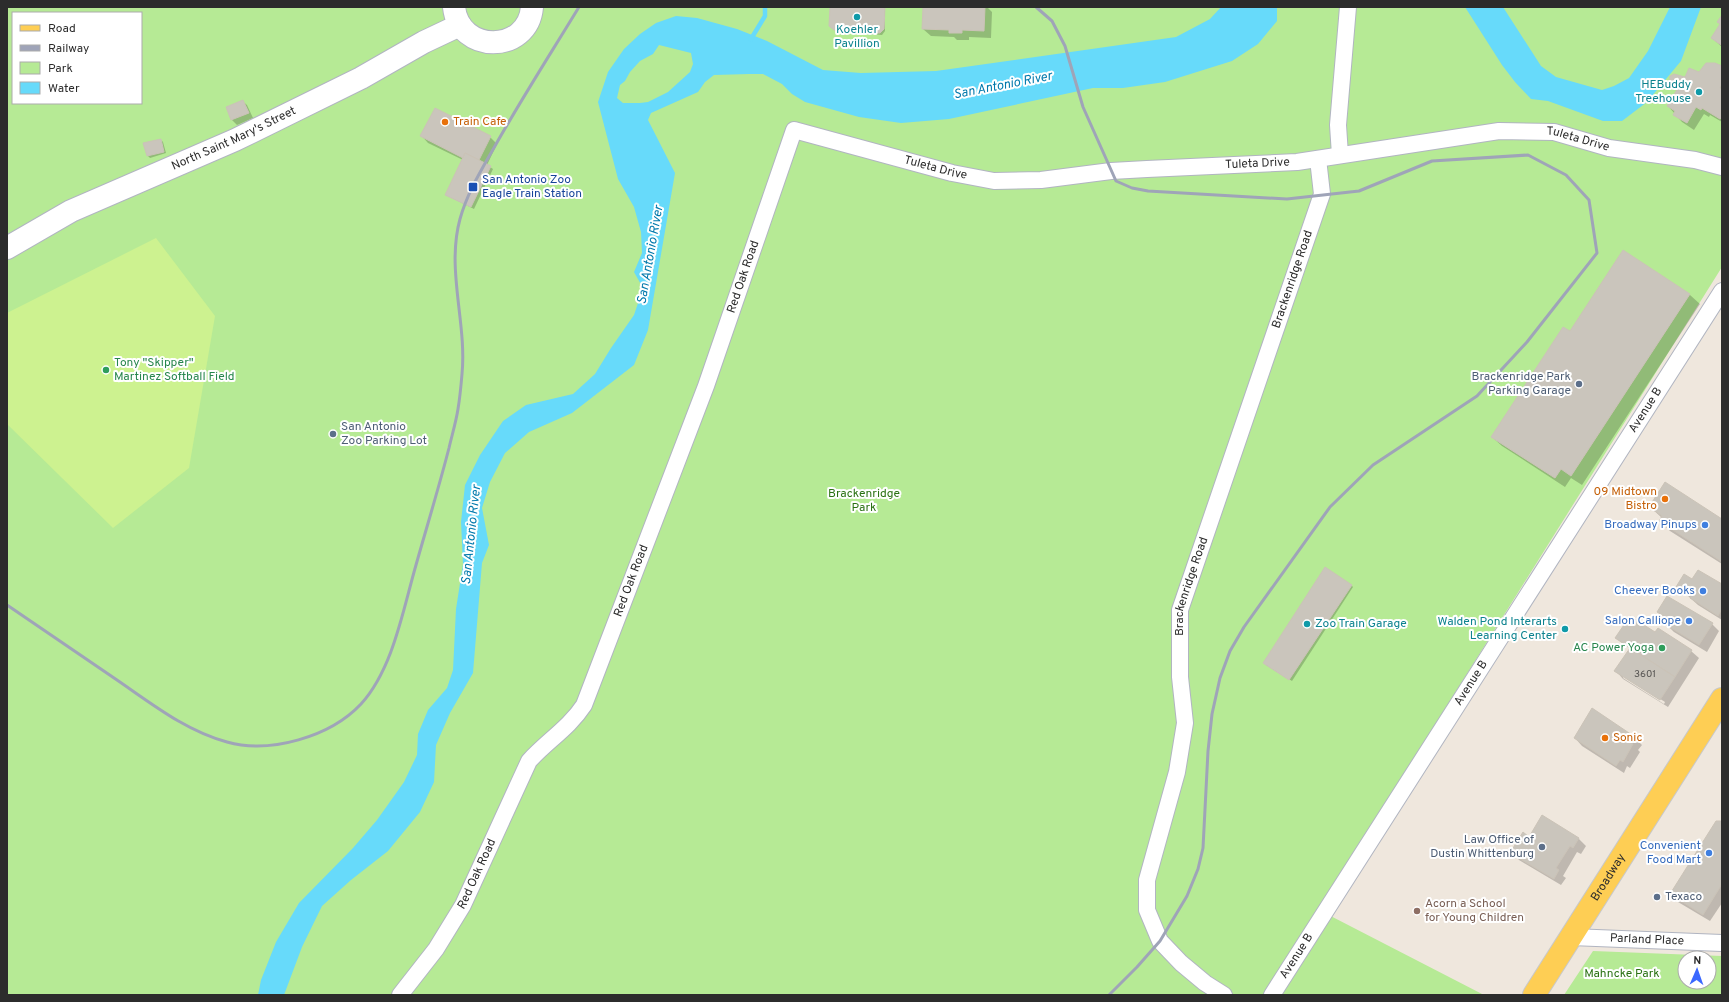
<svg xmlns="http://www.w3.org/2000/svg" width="1729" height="1002" viewBox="0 0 1729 1002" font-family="Overpass,sans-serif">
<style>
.green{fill:#b6ea95;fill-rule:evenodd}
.pitch{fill:#cdf290}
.water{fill:#67dafa;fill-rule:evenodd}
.shadow{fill:#0003;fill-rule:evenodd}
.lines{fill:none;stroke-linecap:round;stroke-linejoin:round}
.stream{stroke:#67dafa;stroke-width:4.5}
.building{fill:#cac5bc;stroke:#cbc3b7}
.street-casing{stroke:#b1b5c1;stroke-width:18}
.secondary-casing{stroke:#b1b5c1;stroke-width:24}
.primary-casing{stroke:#c8c8c8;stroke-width:24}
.street{stroke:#fff;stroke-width:16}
.secondary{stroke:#fff;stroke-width:22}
.primary{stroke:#fece54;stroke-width:22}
.rail{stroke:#9fa4b8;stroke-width:3}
.culture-dot{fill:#0f9aa8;stroke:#fff;stroke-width:1.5}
.food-dot{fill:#e8710a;stroke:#fff;stroke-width:1.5}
.transit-dot{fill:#1a4fb4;stroke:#fff;stroke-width:1.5}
.leisure-dot{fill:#2e9e5b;stroke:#fff;stroke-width:1.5}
.service-dot{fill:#5c6f8a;stroke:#fff;stroke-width:1.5}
.shop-dot{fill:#3f7fe0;stroke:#fff;stroke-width:1.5}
.education-dot{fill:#8d6e63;stroke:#fff;stroke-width:1.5}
.labels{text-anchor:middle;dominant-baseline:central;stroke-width:4;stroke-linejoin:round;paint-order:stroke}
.number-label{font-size:10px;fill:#545250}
.culture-label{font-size:12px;fill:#0d838f;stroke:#fff;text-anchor:end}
.food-label{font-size:12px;fill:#c56008;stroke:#fff;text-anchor:start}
.street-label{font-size:12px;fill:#2c2c2c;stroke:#fff}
.transit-label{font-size:12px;fill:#164399;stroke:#fff;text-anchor:start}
.leisure-label{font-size:12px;fill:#27864d;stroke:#fff;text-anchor:start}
.service-label{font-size:12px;fill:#4e5e75;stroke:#fff;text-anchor:end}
.park-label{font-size:12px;fill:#2b7214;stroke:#fff}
.shop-label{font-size:12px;fill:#366cbe;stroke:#fff;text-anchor:end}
.education-label{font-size:12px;fill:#785e54;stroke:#fff;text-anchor:start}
.water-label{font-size:13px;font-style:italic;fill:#0179ac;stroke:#fff}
</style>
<rect width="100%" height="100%" fill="#efe7dd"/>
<g class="green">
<path d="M7 7H1722V267L1319 910 1484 995H7ZM13 13H141V103H13Z"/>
<path d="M1593 951 1722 956V995H1564ZM1685 958H1709V982H1685Z"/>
</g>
<polygon class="pitch" points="156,238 215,316 189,468 113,528 7,424 7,313"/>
<g class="water">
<path d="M1221 7H1277V21L1258 44 1232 61 1165 82 1123 88H1093L949 119 901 123 859 117 805 102 792 94 782 84 763 74H749L714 75 705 82 698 92 651 113 648 120 675 173 648 330 634 365 572 413 529 432 505 453 490 482 482 508 489 545 482 563 473 673 450 713 436 745 434 782 420 812 388 851 351 880 322 906 302 947 284 995H258L261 980 276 942 299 903 353 848 377 820 404 782 417 755 418 734 428 710 447 688 453 670 456 609 463 564 461 522 465 485 480 455 503 421 526 405 573 394 595 374 611 348 634 315 643 288 634 272 642 253 641 232 634 207 618 179 598 102 608 72 624 49 640 34 656 23 676 16 697 18 737 29 767 41 823 70 861 73 936 71 1176 37 1210 19ZM659 45 691 53 693 64 690 72 668 92 648 102 640 103H623L617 98 620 85 625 81 630 72 640 61 653 54Z"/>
<polygon points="1465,7 1503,7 1541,66 1556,77 1602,90 1614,86 1629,78 1648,51 1670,7 1701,7 1681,61 1647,102 1622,121 1603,121 1548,101 1531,99 1515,82 1502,65"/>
</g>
<g class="shadow">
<polygon points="831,7 885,7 885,31 882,35 837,32 830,26"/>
<polygon points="924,7 987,7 992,12 991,38 969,37 969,40 957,40 954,37 931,36 923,29"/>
<polygon points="1722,16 1722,47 1712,38 1721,24"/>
<polygon points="1722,67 1722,122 1710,115 1709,117 1704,114 1694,130 1682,122 1668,106 1686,79"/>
<polygon points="242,101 247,105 253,118 237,125 232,120 227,108"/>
<polygon points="421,135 490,137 497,144 487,165 493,169 474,209 446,195 463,160 428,143"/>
<polygon points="161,140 163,142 166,153 150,158 147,155"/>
<polygon points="1623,251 1690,295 1700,304 1582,485 1571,478 1565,487 1502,446 1492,437 1570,332"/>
<polygon points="1650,507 1722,520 1722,564 1670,531 1660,521 1662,518"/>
<polygon points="1692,580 1722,586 1722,620 1698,605 1677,586"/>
<polygon points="1351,585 1353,587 1292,681 1266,665"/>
<polygon points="1659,612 1712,624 1719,631 1707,652 1674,632 1667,625 1669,621"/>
<path d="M1656 634 1691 651 1699 658 1668 707 1623 679 1616 671 1630 649 1616 638ZM1623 675 1665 702 1664 704 1623 678Z"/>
<polygon points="1593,710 1635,738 1642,745 1638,750 1640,752 1630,768 1627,766 1624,773 1582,746 1575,738"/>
<polygon points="1543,817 1579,839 1586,846 1581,854 1577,852 1563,876 1566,878 1561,885 1519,860 1512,852 1530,838"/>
<polygon points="1722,822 1722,903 1710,921 1678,902 1671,894"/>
</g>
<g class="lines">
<polyline class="stream" points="751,39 765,16 765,7"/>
</g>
<g class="building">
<polygon points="830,7 885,7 884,29 880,33 834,30 829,26"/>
<polygon points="923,7 985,7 984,31 962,30 962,33 949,33 949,30 922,29"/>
<polygon points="1722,15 1722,44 1721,45 1711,38 1720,24 1717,22"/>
<polygon points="1706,63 1715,63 1722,66 1722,84 1720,88 1722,89 1722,117 1720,119 1702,108 1701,110 1696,107 1687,123 1673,115 1675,111 1667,106 1678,88 1670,80 1670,76 1674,74 1685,77 1689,68 1699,72"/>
<polygon points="243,100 249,113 231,120 226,107"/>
<polygon points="435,108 491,136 479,160 465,153 463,158 420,136"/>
<polygon points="161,139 164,152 147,156 143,143"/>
<polygon points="465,153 491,166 471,207 445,195"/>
<polygon points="1623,250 1690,294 1571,476 1561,469 1555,478 1491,437 1563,327 1570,331"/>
<polygon points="1665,482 1722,519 1722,562 1659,521 1662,516 1649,507"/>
<polygon points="1325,567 1352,585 1289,680 1263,663"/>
<polygon points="1698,570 1722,584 1722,609 1718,616 1690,598 1691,596 1676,587 1684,574 1692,579"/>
<polygon points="1667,596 1713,623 1699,645 1666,625 1669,619 1657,612"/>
<polygon points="1630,616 1655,632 1658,628 1692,650 1675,677 1615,638"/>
<polygon points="1630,648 1675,677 1660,700 1614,671"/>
<polygon points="1592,708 1635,737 1631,743 1633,744 1623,762 1620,760 1616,766 1574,738"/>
<polygon points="1542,815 1579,838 1573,848 1570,846 1556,868 1559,870 1554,879 1510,853 1523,832 1529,837"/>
<polygon points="1716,821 1722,821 1722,884 1703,915 1670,894"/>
</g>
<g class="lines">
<g class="street-casing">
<g id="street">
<polyline points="1340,155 1338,125 1348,7"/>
<path id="s1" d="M1571 937 1722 943"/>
<path id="s2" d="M400 995 436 949 463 905 529 761C547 741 569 728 584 705L706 386 794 130 952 173 994 181 1041 180 1111 171 1147 169 1297 162 1499 131 1554 132 1609 148 1695 160 1722 167"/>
<path id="s3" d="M1224 995 1205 983 1181 963 1160 941 1147 910V880L1177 772 1185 723 1180 677V610L1322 194 1318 159"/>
<path id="s4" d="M1272 995 1722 291"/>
</g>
</g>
<g class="secondary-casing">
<g id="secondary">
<path d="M454 7C459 54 528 54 532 7"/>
<path id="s5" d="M7 248 71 211 235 140 361 78 424 42 460 25"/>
</g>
</g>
<g class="primary-casing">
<g id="primary">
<path id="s6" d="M1534 995 1722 699"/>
</g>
</g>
<use href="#street" class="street"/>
<use href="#secondary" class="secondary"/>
<use href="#primary" class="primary"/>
<g class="rail">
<polyline points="1036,7 1052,21 1065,46 1083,107 1116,181 1132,188 1148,191 1287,199 1359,191 1432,161 1528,155 1566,175 1589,200 1597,253 1527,342 1477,396 1373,465 1330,507 1244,627 1230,651 1220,678 1212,714 1208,751 1203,848 1198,869 1187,896 1160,941 1137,967 1109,995"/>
<path d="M7 605C44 630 80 655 117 680 152 704 186 731 227 742 270 754 330 737 361 704 393 669 403 610 416 565 427 526 439 487 449 448 452 435 456 422 458 409 460 397 461 386 462 374 467 323 446 270 460 219 467 193 482 169 495 146 522 98 551 53 579 7"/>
</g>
</g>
<g class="culture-dot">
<circle cx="857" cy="17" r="4"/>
<circle cx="1699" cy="92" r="4"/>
<circle cx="1307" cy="624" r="4"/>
<circle cx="1565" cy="629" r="4"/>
</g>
<g class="food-dot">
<circle cx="445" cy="122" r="4"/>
<circle cx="1665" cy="499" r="4"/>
<circle cx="1605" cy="738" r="4"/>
</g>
<rect class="transit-dot" x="468" y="182" width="10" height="10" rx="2"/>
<g class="leisure-dot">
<circle cx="106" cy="370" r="4"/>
<circle cx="1662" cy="648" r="4"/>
</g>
<g class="service-dot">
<circle cx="1579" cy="384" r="4"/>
<circle cx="333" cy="434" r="4"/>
<circle cx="1542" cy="847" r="4"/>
<circle cx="1657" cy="897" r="4"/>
</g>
<g class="shop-dot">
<circle cx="1705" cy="525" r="4"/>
<circle cx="1703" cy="591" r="4"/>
<circle cx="1689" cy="621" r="4"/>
<circle cx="1709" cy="853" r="4"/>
</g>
<circle class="education-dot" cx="1417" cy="911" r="4"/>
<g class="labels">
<g class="number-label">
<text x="1645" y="674">3601</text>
</g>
<g class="culture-label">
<text x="857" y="30" text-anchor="middle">Koehler<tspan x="857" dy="14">Pavillion</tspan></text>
<text x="1691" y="85">HEBuddy<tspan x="1691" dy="14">Treehouse</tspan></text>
<text x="1557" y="622">Walden Pond Interarts<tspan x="1557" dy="14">Learning Center</tspan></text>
<text x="1315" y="624" text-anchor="start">Zoo Train Garage</text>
</g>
<g class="food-label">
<text x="453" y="122">Train Cafe</text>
<text x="1657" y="492" text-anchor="end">09 Midtown<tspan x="1657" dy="14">Bistro</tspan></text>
<text x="1613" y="738">Sonic</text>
</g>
<g class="street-label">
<text stroke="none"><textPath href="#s5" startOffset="252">North Saint Mary's Street</textPath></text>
<text stroke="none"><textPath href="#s2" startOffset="1754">Tuleta Drive</textPath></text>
<text stroke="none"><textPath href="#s2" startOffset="1430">Tuleta Drive</textPath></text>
<text stroke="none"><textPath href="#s2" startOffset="1106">Tuleta Drive</textPath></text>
<text stroke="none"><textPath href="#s2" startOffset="804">Red Oak Road</textPath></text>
<text stroke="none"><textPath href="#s3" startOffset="772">Brackenridge Road</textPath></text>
<text stroke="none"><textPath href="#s4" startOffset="694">Avenue B</textPath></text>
<text stroke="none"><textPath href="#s2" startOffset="480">Red Oak Road</textPath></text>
<text stroke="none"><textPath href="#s3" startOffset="448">Brackenridge Road</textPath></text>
<text stroke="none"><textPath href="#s4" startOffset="370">Avenue B</textPath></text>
<text stroke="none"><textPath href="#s2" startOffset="144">Red Oak Road</textPath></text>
<text stroke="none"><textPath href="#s6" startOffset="139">Broadway</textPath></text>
<text stroke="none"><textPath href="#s1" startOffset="76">Parland Place</textPath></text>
<text stroke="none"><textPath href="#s4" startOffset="46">Avenue B</textPath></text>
</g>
<g class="transit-label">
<text x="482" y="180">San Antonio Zoo<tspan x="482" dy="14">Eagle Train Station</tspan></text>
</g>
<g class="leisure-label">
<text x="114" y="363">Tony "Skipper"<tspan x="114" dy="14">Martinez Softball Field</tspan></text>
<text x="1654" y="648" text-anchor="end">AC Power Yoga</text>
</g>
<g class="service-label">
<text x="1571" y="377">Brackenridge Park<tspan x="1571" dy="14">Parking Garage</tspan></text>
<text x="341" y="427" text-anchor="start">San Antonio<tspan x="341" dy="14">Zoo Parking Lot</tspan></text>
<text x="1534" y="840">Law Office of<tspan x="1534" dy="14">Dustin Whittenburg</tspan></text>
<text x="1665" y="897" text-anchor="start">Texaco</text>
</g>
<g class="park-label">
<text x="864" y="494">Brackenridge<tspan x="864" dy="14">Park</tspan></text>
<text x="1622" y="974">Mahncke Park</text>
</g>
<g class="shop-label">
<text x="1697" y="525">Broadway Pinups</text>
<text x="1695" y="591">Cheever Books</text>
<text x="1681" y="621">Salon Calliope</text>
<text x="1701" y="846">Convenient<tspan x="1701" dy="14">Food Mart</tspan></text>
</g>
<g class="education-label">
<text x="1425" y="904">Acorn a School<tspan x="1425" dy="14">for Young Children</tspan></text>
</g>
<g class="water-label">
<text transform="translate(1003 86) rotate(-11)">San Antonio River</text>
<text transform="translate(651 255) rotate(-80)">San Antonio River</text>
<text transform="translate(472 535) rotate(-84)">San Antonio River</text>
</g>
</g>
<rect width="1729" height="1002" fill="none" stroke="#2c2c2c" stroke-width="16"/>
<rect x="12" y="12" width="130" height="92" fill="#ffffff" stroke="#ababab"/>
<rect x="20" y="25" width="20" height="6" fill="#fece54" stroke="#ababab"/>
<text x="48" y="32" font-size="12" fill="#2c2c2c">Road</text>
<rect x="20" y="45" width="20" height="6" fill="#9fa4b8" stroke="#ababab"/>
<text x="48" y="52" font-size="12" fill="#2c2c2c">Railway</text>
<rect x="20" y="62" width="20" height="12" fill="#b6ea95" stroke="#ababab"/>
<text x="48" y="72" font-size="12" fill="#2c2c2c">Park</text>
<rect x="20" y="82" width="20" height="12" fill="#67dafa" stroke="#ababab"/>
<text x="48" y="92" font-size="12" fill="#2c2c2c">Water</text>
<g transform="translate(1697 970) rotate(2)"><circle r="19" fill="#ffffff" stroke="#ababab"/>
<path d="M0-3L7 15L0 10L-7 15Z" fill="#3a68ff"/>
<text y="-6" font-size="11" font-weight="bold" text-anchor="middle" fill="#2c2c2c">N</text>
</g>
</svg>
